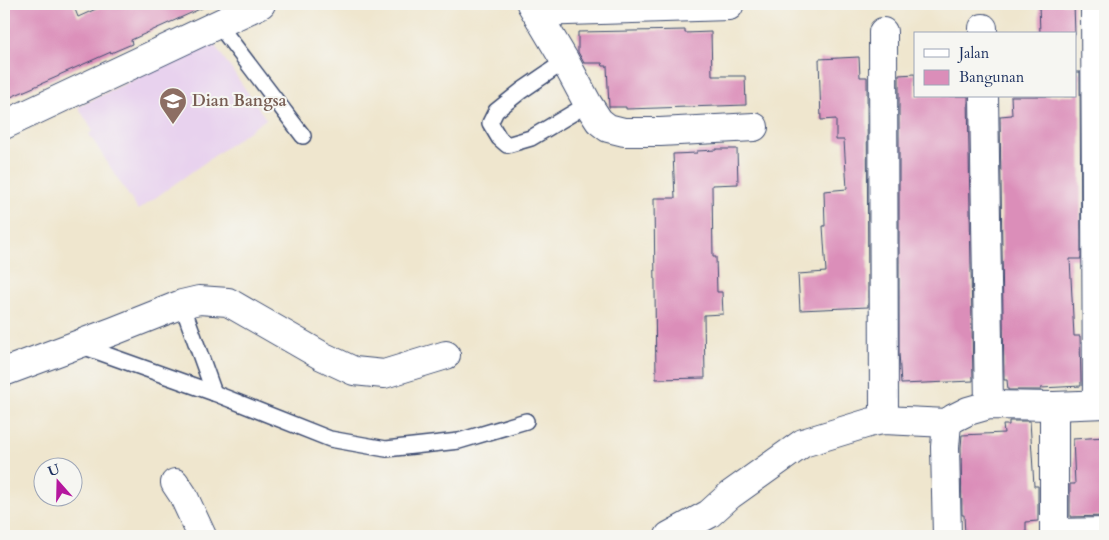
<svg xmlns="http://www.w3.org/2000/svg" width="1109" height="540" viewBox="0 0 1109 540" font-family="Cardo,serif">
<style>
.built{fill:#e8d2ee}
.building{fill:#db8eb9}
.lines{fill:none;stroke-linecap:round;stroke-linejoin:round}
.service-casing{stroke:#3b4a6f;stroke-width:18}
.minor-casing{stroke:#3b4a6f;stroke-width:30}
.service{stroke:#fff;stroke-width:15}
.minor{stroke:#fff;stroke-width:28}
.labels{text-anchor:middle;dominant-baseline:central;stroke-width:4;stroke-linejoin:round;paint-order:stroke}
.education-label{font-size:16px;font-weight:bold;fill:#785e54;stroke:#f6f6f2;text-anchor:start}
</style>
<rect width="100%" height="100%" fill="#f6f6f2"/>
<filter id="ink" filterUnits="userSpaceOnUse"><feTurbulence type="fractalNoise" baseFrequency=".02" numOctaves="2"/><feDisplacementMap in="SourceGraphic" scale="10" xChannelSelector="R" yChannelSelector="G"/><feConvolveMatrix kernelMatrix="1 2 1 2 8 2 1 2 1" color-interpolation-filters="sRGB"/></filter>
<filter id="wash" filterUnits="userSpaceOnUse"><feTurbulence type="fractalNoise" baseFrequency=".0096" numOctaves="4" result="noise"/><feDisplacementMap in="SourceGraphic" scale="20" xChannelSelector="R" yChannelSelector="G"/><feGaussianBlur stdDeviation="1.12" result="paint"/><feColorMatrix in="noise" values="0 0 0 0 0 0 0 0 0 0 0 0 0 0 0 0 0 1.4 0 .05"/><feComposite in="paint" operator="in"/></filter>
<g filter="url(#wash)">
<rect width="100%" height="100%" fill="#efe6ce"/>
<polygon class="built" points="212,41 266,119 138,210 89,134 93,131 78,107"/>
<g id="blocks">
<g class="building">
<polygon points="4,4 73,4 78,17 107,4 211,4 131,40 132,44 111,53 111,52 59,75 59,76 4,100"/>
<polygon points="1039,4 1074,4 1075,34 1040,34"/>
<polygon points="685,30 685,33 711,32 712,76 745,76 746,105 658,108 626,109 626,107 609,107 607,66 603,66 602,63 584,63 578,52 578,32"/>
<polygon points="859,57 860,77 867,77 868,307 800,310 798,274 826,272 823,226 825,226 824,191 847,189 844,140 836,140 836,119 821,120 819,59"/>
<polygon points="1075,72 1080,72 1081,259 1070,259 1074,336 1080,336 1081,386 1041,388 1042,390 1008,390 1007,380 1004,380 1000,116 1012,115 1011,96 1075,96"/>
<polygon points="915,74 915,96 968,96 973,381 901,384 899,353 899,75"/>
<polygon points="716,149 737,149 738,184 712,185 712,187 713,257 716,257 717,292 722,292 723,314 704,315 705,378 656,379 654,198 675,198 673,154 697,153 697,151 716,150"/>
<polygon points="1009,421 1030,421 1034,486 1038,486 1038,521 1026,522 1026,536 1004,536 1004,533 965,536 964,515 962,515 961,447 962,435 1004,433 1003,425 1009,425"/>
<polygon points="1105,437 1105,516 1070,517 1070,484 1075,484 1073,439"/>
</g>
</g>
</g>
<g filter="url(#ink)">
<use href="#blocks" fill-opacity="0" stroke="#3b4a6f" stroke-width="1"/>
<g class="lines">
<g class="service-casing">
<g id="service">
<polyline points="218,24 303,136"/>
<polyline points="565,61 521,91 496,111 490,123 499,138 507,145 531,138 588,104"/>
<polyline points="182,304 214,393"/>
<polyline points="79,345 214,393 330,439 386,449 459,441 526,421"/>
</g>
</g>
<g class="minor-casing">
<g id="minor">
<polyline points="531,4 565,61 588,104 599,121 608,128 624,132 660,132 754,127"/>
<polyline points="1095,4 1097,404"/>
<polyline points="536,12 729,6"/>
<polyline points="983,28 983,34"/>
<polyline points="883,32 884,420"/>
<polyline points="984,96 989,405"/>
<polyline points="4,125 261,4"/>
<polyline points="4,372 114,331 182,304 199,300 228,302 322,356 354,371 384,374 446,355"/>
<polyline points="1054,406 1054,536"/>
<polyline points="947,423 945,447 947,536"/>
<polyline points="175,483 183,495 202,536"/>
<polyline points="1054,533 1105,532"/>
<polyline points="669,536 709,514 730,495 803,443 872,422 884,420 947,423 954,418 968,411 989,405 1054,406 1105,404"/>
</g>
</g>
<use href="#service" class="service"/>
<use href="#minor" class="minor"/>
</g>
</g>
<defs>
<g id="school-pin" transform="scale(1.4375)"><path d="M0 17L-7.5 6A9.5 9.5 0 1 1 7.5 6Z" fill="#8d6e63" stroke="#f6f6f2"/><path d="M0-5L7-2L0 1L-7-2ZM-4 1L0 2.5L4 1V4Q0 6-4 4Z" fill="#fff"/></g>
</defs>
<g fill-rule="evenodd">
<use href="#school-pin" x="173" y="101"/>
</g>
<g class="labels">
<g class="education-label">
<text x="192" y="101">Dian Bangsa</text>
</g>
</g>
<rect width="1109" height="540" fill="none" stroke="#f6f6f2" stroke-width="20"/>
<rect x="914" y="32" width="162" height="65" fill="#f6f6f2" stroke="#9ea6b7"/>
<rect x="924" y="49" width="25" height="8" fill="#ffffff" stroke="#9ea6b7"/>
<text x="959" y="58" font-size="15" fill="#1b2f5e">Jalan</text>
<rect x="924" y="70" width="25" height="15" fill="#db8eb9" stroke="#9ea6b7"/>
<text x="959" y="82" font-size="15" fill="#1b2f5e">Bangunan</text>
<g transform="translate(58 482) rotate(340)"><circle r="24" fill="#f6f6f2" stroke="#9ea6b7"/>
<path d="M0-4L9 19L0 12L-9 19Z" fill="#b5179e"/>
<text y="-8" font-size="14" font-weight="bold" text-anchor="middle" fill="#1b2f5e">U</text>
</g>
</svg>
